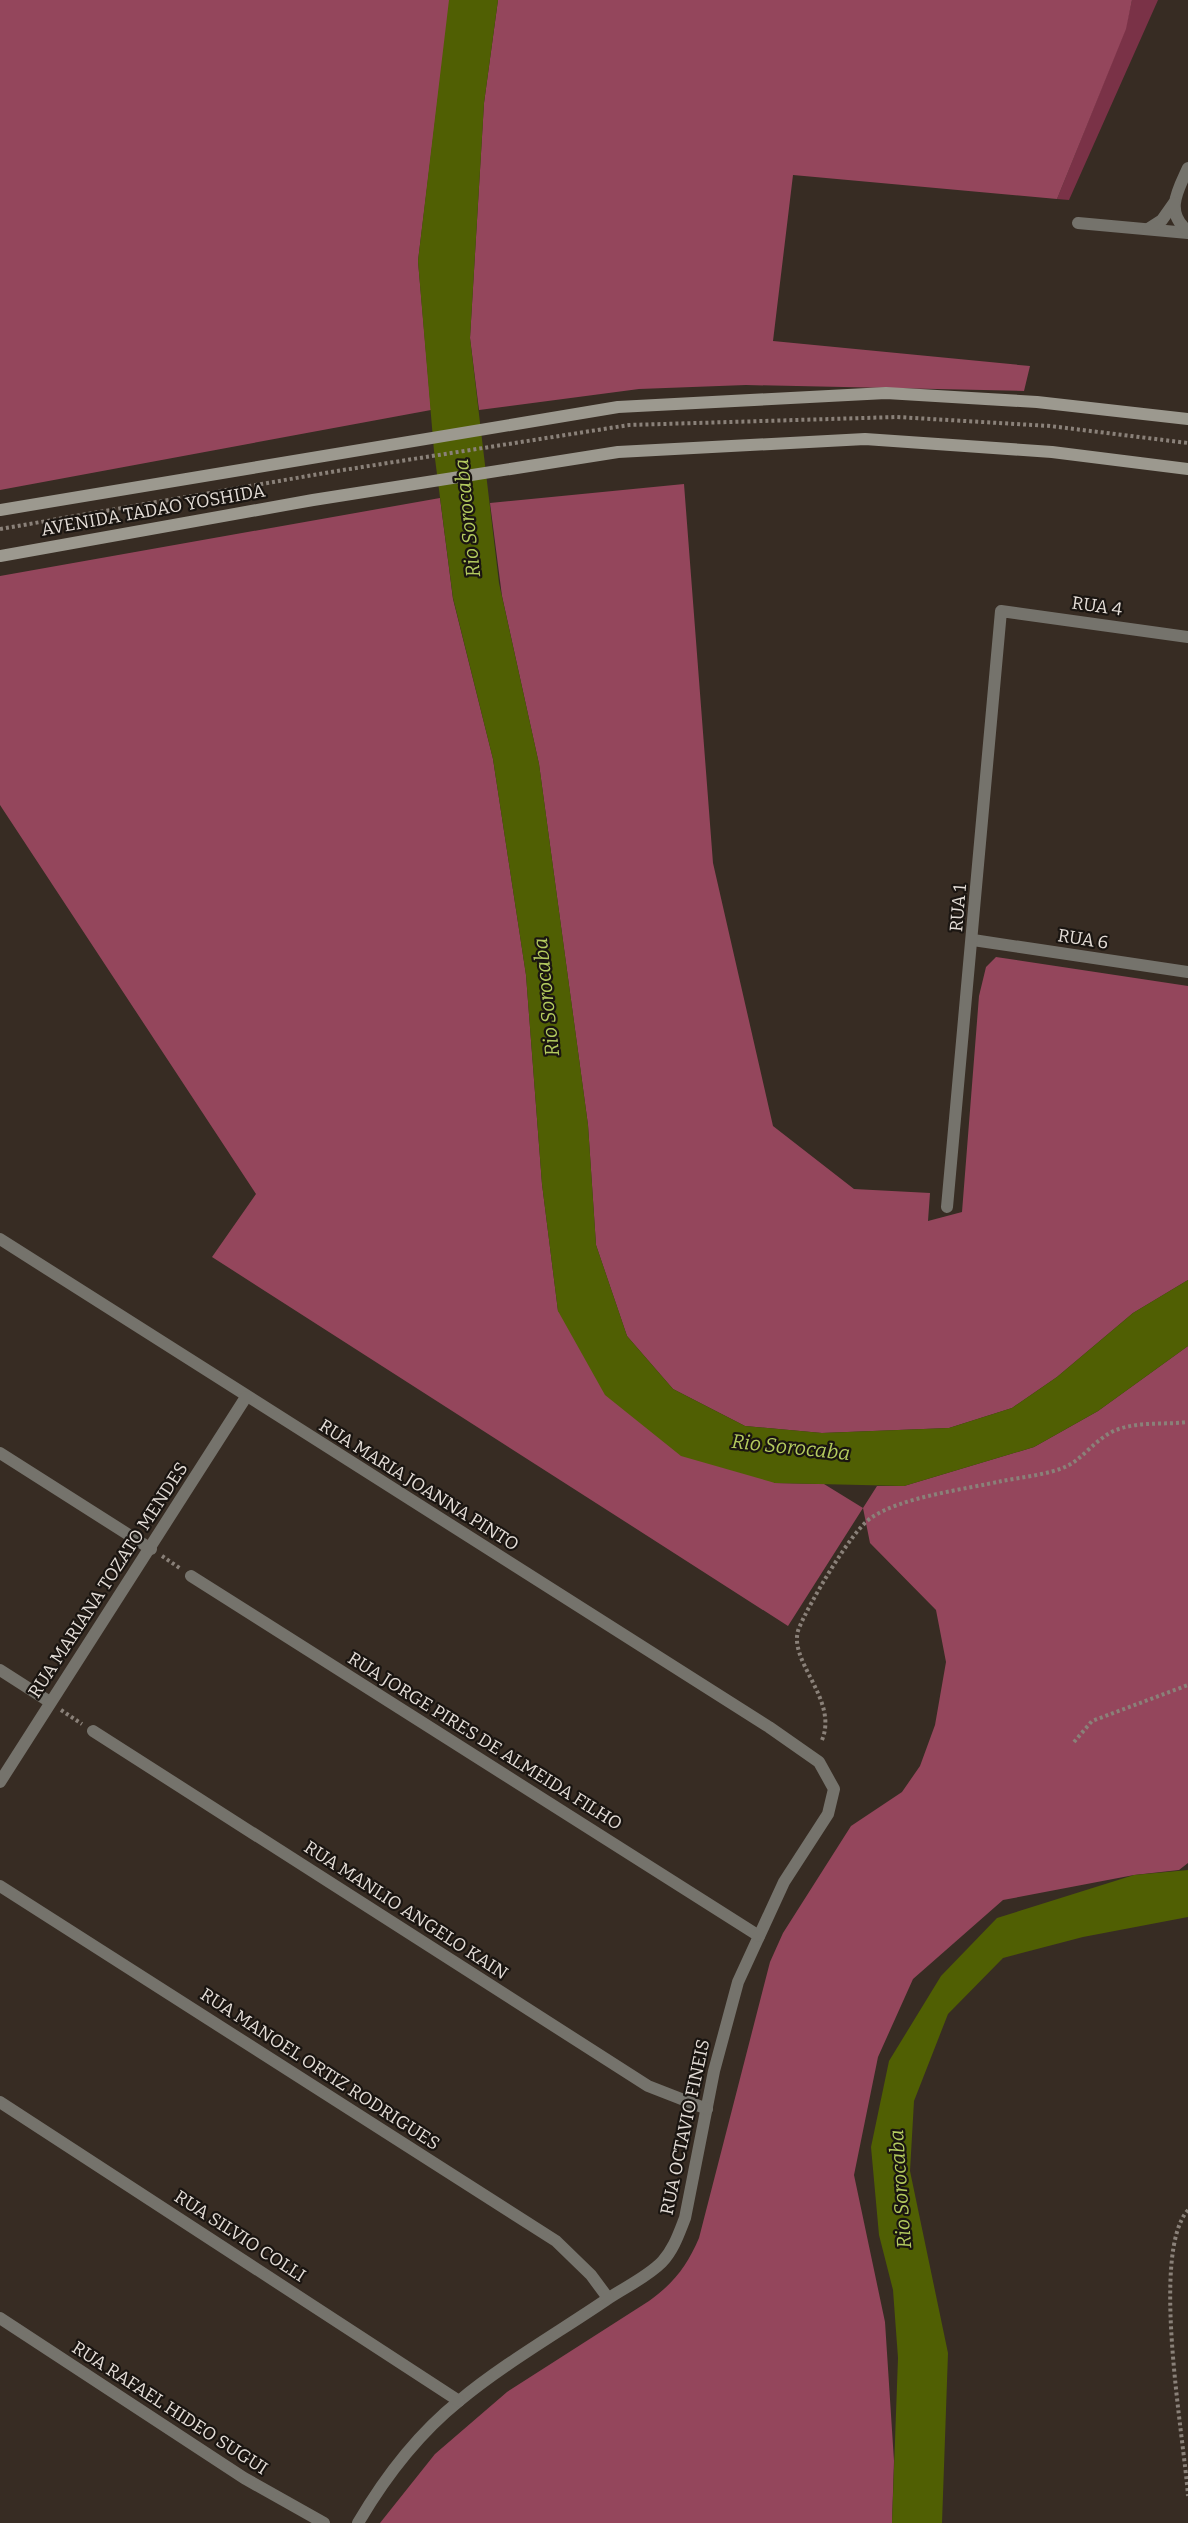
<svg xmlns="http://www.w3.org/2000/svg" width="1188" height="2523" viewBox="0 0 1188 2523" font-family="Bitter,serif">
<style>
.green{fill:#7a3247}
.forest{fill:#94465c}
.water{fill:#505f03}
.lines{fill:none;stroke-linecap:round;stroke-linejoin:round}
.path{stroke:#8a8179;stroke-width:4;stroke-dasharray:3 3;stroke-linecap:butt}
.minor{stroke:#75736c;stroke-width:12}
.tertiary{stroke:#75736c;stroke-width:12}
.secondary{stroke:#9c998f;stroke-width:12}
.labels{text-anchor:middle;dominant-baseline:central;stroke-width:4.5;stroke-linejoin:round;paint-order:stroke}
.street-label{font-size:18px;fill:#e4ddd7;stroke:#1a1511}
.water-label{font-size:20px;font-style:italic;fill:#b4cb5f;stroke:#1a1511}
</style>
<rect width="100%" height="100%" fill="#372c23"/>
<polygon class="green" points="1132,0 1158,0 1069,200 1057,199 1125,30"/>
<g class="forest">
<polygon points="0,0 450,0 418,261 431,410 0,490"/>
<polygon points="498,0 1132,0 1126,29 1057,199 793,175 773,341 1030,366 1024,391 746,385 639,389 479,410 470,338 484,103"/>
<polygon points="684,484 713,863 773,1126 854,1189 930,1193 928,1221 962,1212 979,996 986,967 996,957 1188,986 1188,1280 1133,1313 1057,1377 1012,1408 949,1428 822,1433 745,1426 673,1389 627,1336 596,1245 588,1125 539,764 502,596 490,503"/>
<path d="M440 498 453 599 493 759 526 975 542 1184 558 1311 775 1483 824 1484 863 1508 877 1486H904L1034 1447 1098 1411 1188 1346V1863L1179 1870 1134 1875 1003 1900 913 1979 878 2057 854 2175 885 2322 894 2461 892 2523H380L435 2454 507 2392 649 2301C674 2283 687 2266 699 2238L770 1962 783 1933 851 1826 902 1792 920 1766 935 1725 946 1662 936 1610 870 1543 863 1508 788 1626 212 1257 256 1194 0 805V576Z"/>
</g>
<g class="water">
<polygon points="449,0 498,0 484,103 470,338 499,583 539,764 588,1125 596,1245 627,1336 673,1389 745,1426 822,1433 949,1428 1012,1408 1057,1377 1133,1313 1188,1280 1188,1346 1098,1411 1034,1447 904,1486 775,1483 681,1456 605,1395 558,1311 542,1184 526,975 493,759 453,598 434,451 418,261"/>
<polygon points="1188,1870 1188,1917 1083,1937 1003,1958 948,2014 914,2101 910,2171 948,2353 942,2523 892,2523 898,2358 893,2290 879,2235 871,2147 889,2061 941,1976 997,1918 1134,1875"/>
</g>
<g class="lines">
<g class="path">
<polyline points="0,529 337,471 629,425 897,417 1050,426 1188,443"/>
<polyline points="162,1556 181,1569"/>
<polyline points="61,1710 82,1724"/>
<path d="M822 1740C839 1699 786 1660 799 1628 809 1604 851 1531 871 1518 900 1497 967 1489 1002 1481 1022 1477 1046 1475 1065 1467 1082 1460 1096 1438 1116 1430 1140 1421 1164 1425 1188 1422"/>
<polyline points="1074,1742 1092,1721 1188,1685"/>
<path d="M1188 2210C1150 2253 1184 2437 1188 2496"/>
</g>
<g class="minor">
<polyline points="1078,223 1188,233"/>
<polyline points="973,940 1188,972"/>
<polyline points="947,1207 1001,611 1188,637"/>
<path d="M0 1239 769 1727 819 1762 834 1789 828 1814 784 1882 738 1982 714 2071 685 2218C679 2233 674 2249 662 2262 646 2278 625 2287 606 2300 559 2332 502 2365 459 2401 418 2434 385 2477 358 2523"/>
<polyline points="0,1453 151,1549"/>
<polyline points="191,1576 759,1936"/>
<polyline points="0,1670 50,1702"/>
<polyline points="93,1731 648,2086 707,2109"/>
<polyline points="0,1782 246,1397"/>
<polyline points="0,1886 556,2241 591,2275 608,2298"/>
<polyline points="0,2102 459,2401"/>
<polyline points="0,2318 244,2478 324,2523"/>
</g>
<g class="tertiary">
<path d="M1188 168C1178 190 1164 212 1188 231"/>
<polyline points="1148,229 1162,220 1174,203"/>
</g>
<g class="secondary">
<polyline points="0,510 618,407 886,393 1037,402 1188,419"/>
<polyline points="0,556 313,500 618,452 865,439 1052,452 1188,469"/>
</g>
</g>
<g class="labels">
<g class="street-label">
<text transform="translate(153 510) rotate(-10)">AVENIDA TADAO YOSHIDA</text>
<text transform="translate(1097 606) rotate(8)">RUA 4</text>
<text transform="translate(958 908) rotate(-85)">RUA 1</text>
<text transform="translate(1083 939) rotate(9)">RUA 6</text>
<text transform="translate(419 1485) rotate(32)">RUA MARIA JOANNA PINTO</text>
<text transform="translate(108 1580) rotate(-57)">RUA MARIANA TOZATO MENDES</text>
<text transform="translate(485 1741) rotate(32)">RUA JORGE PIRES DE ALMEIDA FILHO</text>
<text transform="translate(406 1910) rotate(33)">RUA MANLIO ANGELO KAIN</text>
<text transform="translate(320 2069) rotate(33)">RUA MANOEL ORTIZ RODRIGUES</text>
<text transform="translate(685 2127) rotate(-78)">RUA OCTAVIO FINEIS</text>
<text transform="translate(240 2236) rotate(33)">RUA SILVIO COLLI</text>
<text transform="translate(170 2408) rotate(33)">RUA RAFAEL HIDEO SUGUI</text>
</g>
<g class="water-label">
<text transform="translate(467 518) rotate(-96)">Rio Sorocaba</text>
<text transform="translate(546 997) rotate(-96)">Rio Sorocaba</text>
<text transform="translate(791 1447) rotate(6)">Rio Sorocaba</text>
<text transform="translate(900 2189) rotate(-94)">Rio Sorocaba</text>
</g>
</g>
</svg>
